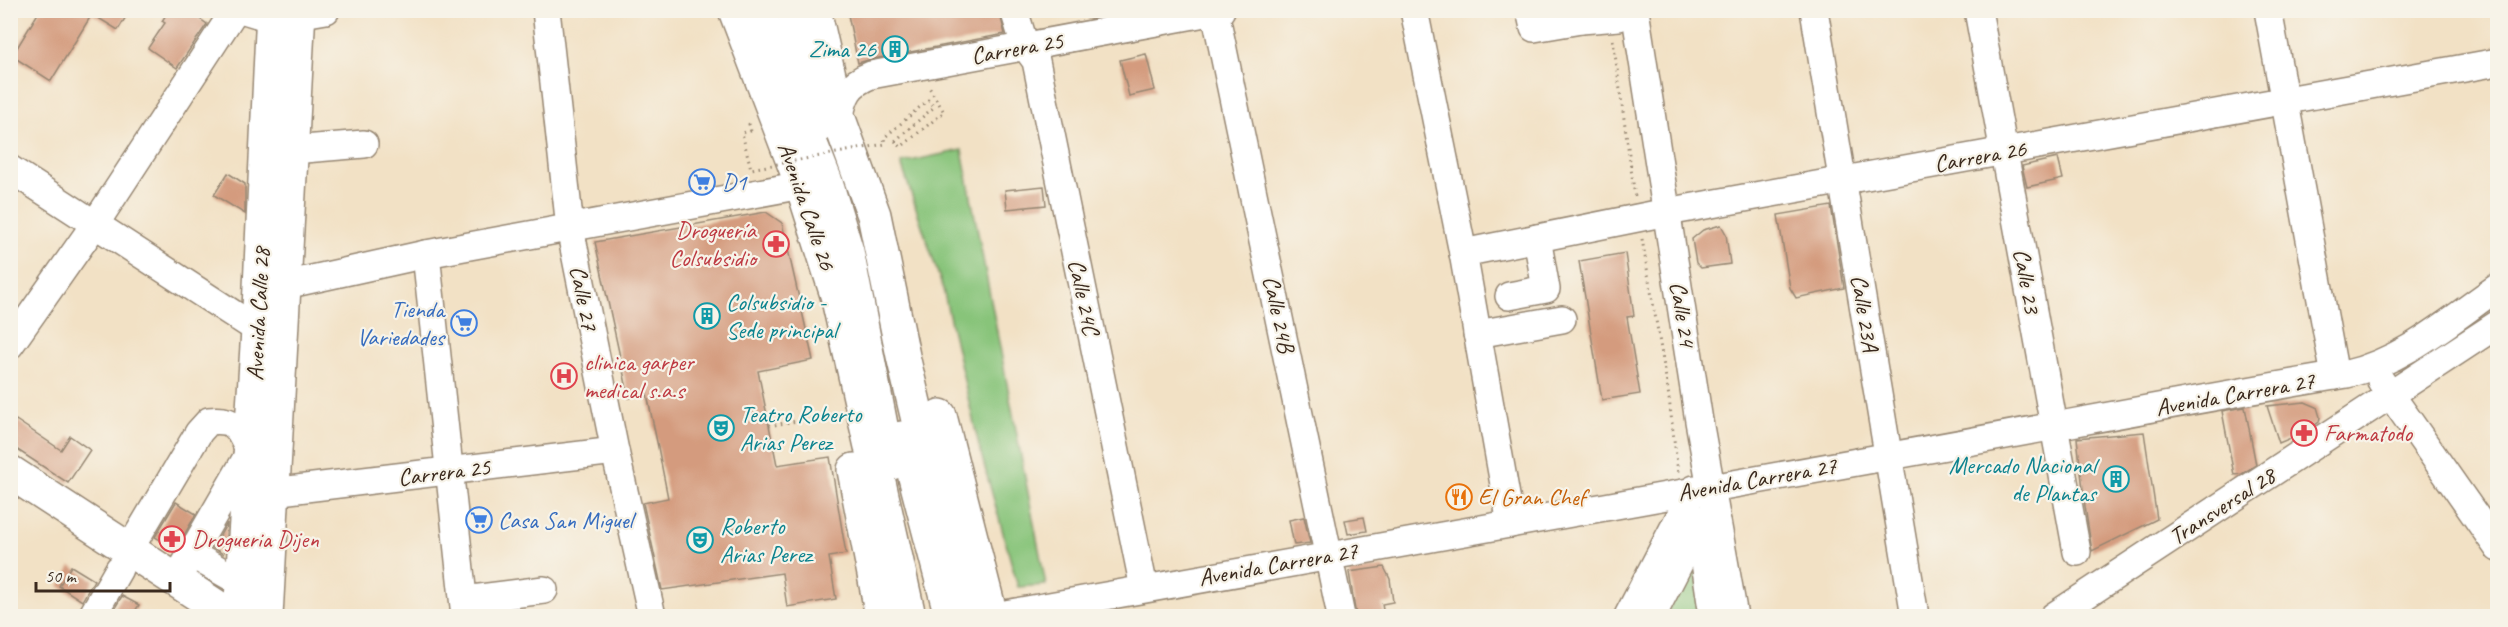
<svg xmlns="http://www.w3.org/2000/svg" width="2508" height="627" viewBox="0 0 2508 627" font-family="Caveat,sans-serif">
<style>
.green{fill:#88c47a;stroke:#62774c;stroke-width:1.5}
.building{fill:#d49b7e}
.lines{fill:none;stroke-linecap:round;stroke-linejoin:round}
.minor-casing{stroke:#968672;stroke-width:30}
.major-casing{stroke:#968672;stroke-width:36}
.path{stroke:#968672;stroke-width:3;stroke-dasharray:1.5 4.5;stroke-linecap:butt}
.minor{stroke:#fff;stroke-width:27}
.major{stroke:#fff;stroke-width:33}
.path-bridge{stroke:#968672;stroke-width:3;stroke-dasharray:1.5 4.5;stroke-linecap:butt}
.labels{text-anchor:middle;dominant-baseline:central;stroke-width:4.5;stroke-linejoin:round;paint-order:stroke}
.street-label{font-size:24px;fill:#3b2a1e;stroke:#f7f3e8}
.culture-label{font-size:24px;fill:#0d838f;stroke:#f7f3e8;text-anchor:start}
.shop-label{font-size:24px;fill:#366cbe;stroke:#f7f3e8;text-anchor:start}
.health-label{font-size:24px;fill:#be3a42;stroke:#f7f3e8;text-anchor:start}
.food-label{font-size:24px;fill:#c56008;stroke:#f7f3e8;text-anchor:start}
</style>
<rect width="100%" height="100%" fill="#f7f3e8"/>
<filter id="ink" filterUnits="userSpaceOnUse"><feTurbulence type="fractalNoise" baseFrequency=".0167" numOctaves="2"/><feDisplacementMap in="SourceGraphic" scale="12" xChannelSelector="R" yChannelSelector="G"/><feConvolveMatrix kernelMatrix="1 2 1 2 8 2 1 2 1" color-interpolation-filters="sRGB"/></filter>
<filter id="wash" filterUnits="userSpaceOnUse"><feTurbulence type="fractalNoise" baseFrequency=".008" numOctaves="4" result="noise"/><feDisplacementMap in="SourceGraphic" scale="24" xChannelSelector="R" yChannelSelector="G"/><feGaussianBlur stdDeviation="1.35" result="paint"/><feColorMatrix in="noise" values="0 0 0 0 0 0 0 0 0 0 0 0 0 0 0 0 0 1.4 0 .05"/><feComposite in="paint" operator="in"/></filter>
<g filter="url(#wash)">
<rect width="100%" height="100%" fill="#f2e1c5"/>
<g class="green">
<polygon points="962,150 1036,534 1046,585 1018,587 980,450 943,289 901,163"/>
<polygon points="1694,562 1705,616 1665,616"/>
</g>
<g id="blocks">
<g class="building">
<polygon points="40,10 130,10 118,30 92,14 51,81 12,56"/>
<polygon points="169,10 187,10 207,24 177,68 148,48 165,23 162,21"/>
<polygon points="847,10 999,10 1005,34 868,60 858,63"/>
<polygon points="1146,54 1155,90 1129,96 1120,60"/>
<polygon points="2058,158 2063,179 2027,187 2022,166"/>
<polygon points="228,173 245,184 245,214 214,195"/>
<polygon points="1044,186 1046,205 1007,209 1005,190"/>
<polygon points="1831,206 1844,288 1796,298 1790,288 1778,215"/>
<polygon points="766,212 782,223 813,360 758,371 777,465 830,457 846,554 829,557 836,599 787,607 782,573 662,590 643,503 668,498 657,442 647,394 629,398 595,242"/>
<polygon points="1721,225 1726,234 1730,264 1701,268 1696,263 1692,239 1703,230"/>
<polygon points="1625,253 1634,316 1627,317 1640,394 1602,400 1579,261"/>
<polygon points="2305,402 2317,407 2320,417 2319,422 2305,432 2279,443 2267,406"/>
<polygon points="2245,407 2256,465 2242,474 2234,475 2222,411"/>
<polygon points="16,420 61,450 70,436 90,450 68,483 10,445 10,428"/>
<polygon points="2144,432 2157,519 2092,551 2085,506 2077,438"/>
<polygon points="176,502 196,514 176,549 155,537"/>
<polygon points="1304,517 1310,543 1294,545 1289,520"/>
<polygon points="1364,517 1367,531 1348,534 1345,520"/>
<polygon points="227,523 225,550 223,554 213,548"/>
<polygon points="71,566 94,580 82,601 59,586"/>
<polygon points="1384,567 1390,579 1393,602 1382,604 1384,616 1356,616 1349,572"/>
<polygon points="122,596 139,605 132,616 110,616"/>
</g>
</g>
</g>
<g filter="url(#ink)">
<use href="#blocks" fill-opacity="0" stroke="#968672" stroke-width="1.5"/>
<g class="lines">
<g class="minor-casing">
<g id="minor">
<polyline points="244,10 273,19 326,10"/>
<polyline points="546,10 570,228 615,451 652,616"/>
<polyline points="761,10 828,179 850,251 892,466"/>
<polyline points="790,10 808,70 829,126"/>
<polyline points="1014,10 1025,46 1036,61 1144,588"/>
<polyline points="1414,10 1463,253 1511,524"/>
<polyline points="1530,10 1534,28 1581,20 1578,10"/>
<polyline points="1635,10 1699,421 1734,616"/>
<polyline points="1814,10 1915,616"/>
<polyline points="1978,10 2077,552"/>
<polyline points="2268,10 2335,376"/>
<polyline points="1215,11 1341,616"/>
<polyline points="1581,20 1619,17"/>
<path d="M839 119C844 95 848 84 871 75L1221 10"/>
<polyline points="292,150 364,144"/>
<polyline points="10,169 258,330"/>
<polyline points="1463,253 1667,212 2498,62"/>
<polyline points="426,254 465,616"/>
<polyline points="285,285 426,254 802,185"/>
<polyline points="1509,296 1546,289 1537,238"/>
<polyline points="1477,334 1562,319"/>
<polyline points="10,345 95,224 235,10"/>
<polyline points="2381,381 2498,548"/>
<polyline points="901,435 947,612"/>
<polyline points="272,492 615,451"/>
<polyline points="1702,542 1713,616"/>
<path d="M129 550 199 432 209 421C236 418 240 429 250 452L176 580"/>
<polyline points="191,554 242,583"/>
<polyline points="464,600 544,590"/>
<polyline points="92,616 119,569"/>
<path d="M994 616C1291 561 1588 509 1885 457 2039 430 2192 399 2347 374 2404 361 2450 320 2498 287"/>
<polyline points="1628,616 1694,489"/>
<polyline points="1652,616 1702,519"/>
<polyline points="2054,616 2498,324"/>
</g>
</g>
<g class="major-casing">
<g id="major">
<polyline points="735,10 802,185 837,295 909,616"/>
<polyline points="814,10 839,119 874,215 903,356 964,616"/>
<polyline points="940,416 991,616"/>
<polyline points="854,470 882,616"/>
<polyline points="10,472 231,616"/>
<polyline points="240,616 258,330 273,10"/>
<polyline points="266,616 299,10"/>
</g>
</g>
<g class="path">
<polyline points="1613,40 1635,197"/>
<polyline points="751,131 749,124 751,123"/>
<polyline points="895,141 901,147 944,112 929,87"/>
<polyline points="1642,239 1668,390 1678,472"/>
<polyline points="769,426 829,415"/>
</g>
<use href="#minor" class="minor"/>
<use href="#major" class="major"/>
<polyline class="path-bridge" points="751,131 742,133 751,169 885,144 884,138 928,100 934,107 895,141"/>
</g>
</g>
<defs>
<g id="building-ring" transform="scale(1.35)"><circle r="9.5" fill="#f7f3e8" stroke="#0f9aa8" stroke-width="1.5"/><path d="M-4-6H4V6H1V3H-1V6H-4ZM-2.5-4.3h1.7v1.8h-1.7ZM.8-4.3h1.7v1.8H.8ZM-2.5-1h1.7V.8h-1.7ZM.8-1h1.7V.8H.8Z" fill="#0f9aa8"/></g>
<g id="supermarket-ring" transform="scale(1.35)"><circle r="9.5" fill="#f7f3e8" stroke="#3f7fe0" stroke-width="1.5"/><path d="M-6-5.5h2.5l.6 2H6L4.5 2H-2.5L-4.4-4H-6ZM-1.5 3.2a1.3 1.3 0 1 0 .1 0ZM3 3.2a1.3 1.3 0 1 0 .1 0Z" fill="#3f7fe0"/></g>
<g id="pharmacy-ring" transform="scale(1.35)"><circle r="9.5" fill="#f7f3e8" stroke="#e0444e" stroke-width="1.5"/><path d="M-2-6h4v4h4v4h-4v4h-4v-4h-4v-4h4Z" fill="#e0444e"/></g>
<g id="hospital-ring" transform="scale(1.35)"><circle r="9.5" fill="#f7f3e8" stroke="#e0444e" stroke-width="1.5"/><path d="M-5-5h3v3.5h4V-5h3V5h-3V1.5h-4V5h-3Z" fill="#e0444e"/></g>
<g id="theatre-ring" transform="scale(1.35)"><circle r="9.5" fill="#f7f3e8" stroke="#0f9aa8" stroke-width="1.5"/><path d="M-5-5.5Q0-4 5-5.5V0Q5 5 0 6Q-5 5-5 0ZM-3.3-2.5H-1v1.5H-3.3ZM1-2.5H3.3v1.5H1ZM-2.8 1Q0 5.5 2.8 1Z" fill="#0f9aa8"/></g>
<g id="restaurant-ring" transform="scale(1.35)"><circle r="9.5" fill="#f7f3e8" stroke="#e8710a" stroke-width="1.5"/><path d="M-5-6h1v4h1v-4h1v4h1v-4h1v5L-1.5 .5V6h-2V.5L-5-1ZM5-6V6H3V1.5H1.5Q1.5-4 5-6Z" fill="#e8710a"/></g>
</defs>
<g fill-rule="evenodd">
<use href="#building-ring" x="895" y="49"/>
<use href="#supermarket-ring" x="702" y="182"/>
<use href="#pharmacy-ring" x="776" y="244"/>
<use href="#building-ring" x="707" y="316"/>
<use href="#supermarket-ring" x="464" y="323"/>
<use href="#hospital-ring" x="564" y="376"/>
<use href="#theatre-ring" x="721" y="428"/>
<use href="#pharmacy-ring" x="2304" y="433"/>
<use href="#building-ring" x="2116" y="479"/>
<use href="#restaurant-ring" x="1459" y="497"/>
<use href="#supermarket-ring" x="479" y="520"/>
<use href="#pharmacy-ring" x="172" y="539"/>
<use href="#theatre-ring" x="700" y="540"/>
</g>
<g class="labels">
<g class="street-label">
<text transform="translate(1017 48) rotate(-10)">Carrera 25</text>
<text transform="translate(1980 156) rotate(-10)">Carrera 26</text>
<text transform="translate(807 206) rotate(71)">Avenida Calle 26</text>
<text transform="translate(2027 281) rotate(80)">Calle 23</text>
<text transform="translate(1084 297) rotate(78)">Calle 24C</text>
<text transform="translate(584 298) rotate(79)">Calle 27</text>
<text transform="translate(1865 313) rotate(81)">Calle 23A</text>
<text transform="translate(258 314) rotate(-87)">Avenida Calle 28</text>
<text transform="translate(1279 314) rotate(78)">Calle 24B</text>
<text transform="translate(1683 314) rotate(81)">Calle 24</text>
<text transform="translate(2235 394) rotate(-10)">Avenida Carrera 27</text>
<text transform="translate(444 472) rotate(-7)">Carrera 25</text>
<text transform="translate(1757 479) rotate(-10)">Avenida Carrera 27</text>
<text transform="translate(2222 506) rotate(-33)">Transversal 28</text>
<text transform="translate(1278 564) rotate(-10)">Avenida Carrera 27</text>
</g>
<g class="culture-label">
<text x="876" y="49" text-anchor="end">Zima 26</text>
<text x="726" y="302">Colsubsidio -<tspan x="726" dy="28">Sede principal</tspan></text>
<text x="740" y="414">Teatro Roberto<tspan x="740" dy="28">Arias Perez</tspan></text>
<text x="2096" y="465" text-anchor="end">Mercado Nacional<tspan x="2096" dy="28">de Plantas</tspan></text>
<text x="720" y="526">Roberto<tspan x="720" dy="28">Arias Perez</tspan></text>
</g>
<g class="shop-label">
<text x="722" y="182">D1</text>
<text x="444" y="309" text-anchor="end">Tienda<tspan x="444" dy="28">Variedades</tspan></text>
<text x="498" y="520">Casa San Miguel</text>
</g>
<g class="health-label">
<text x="756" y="230" text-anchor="end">Droguería<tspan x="756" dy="28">Colsubsidio</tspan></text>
<text x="584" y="362">clinica garper<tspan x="584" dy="28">medical s.a.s</tspan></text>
<text x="2324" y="433">Farmatodo</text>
<text x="192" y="539">Drogueria Dijen</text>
</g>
<g class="food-label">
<text x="1478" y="497">El Gran Chef</text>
</g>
</g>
<rect width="2508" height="627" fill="none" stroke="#f7f3e8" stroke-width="36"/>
<path d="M36 582v9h134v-9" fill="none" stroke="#3b2a1e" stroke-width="3"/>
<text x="45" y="582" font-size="18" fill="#3b2a1e" stroke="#f7f3e8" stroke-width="4.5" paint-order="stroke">50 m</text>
</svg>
